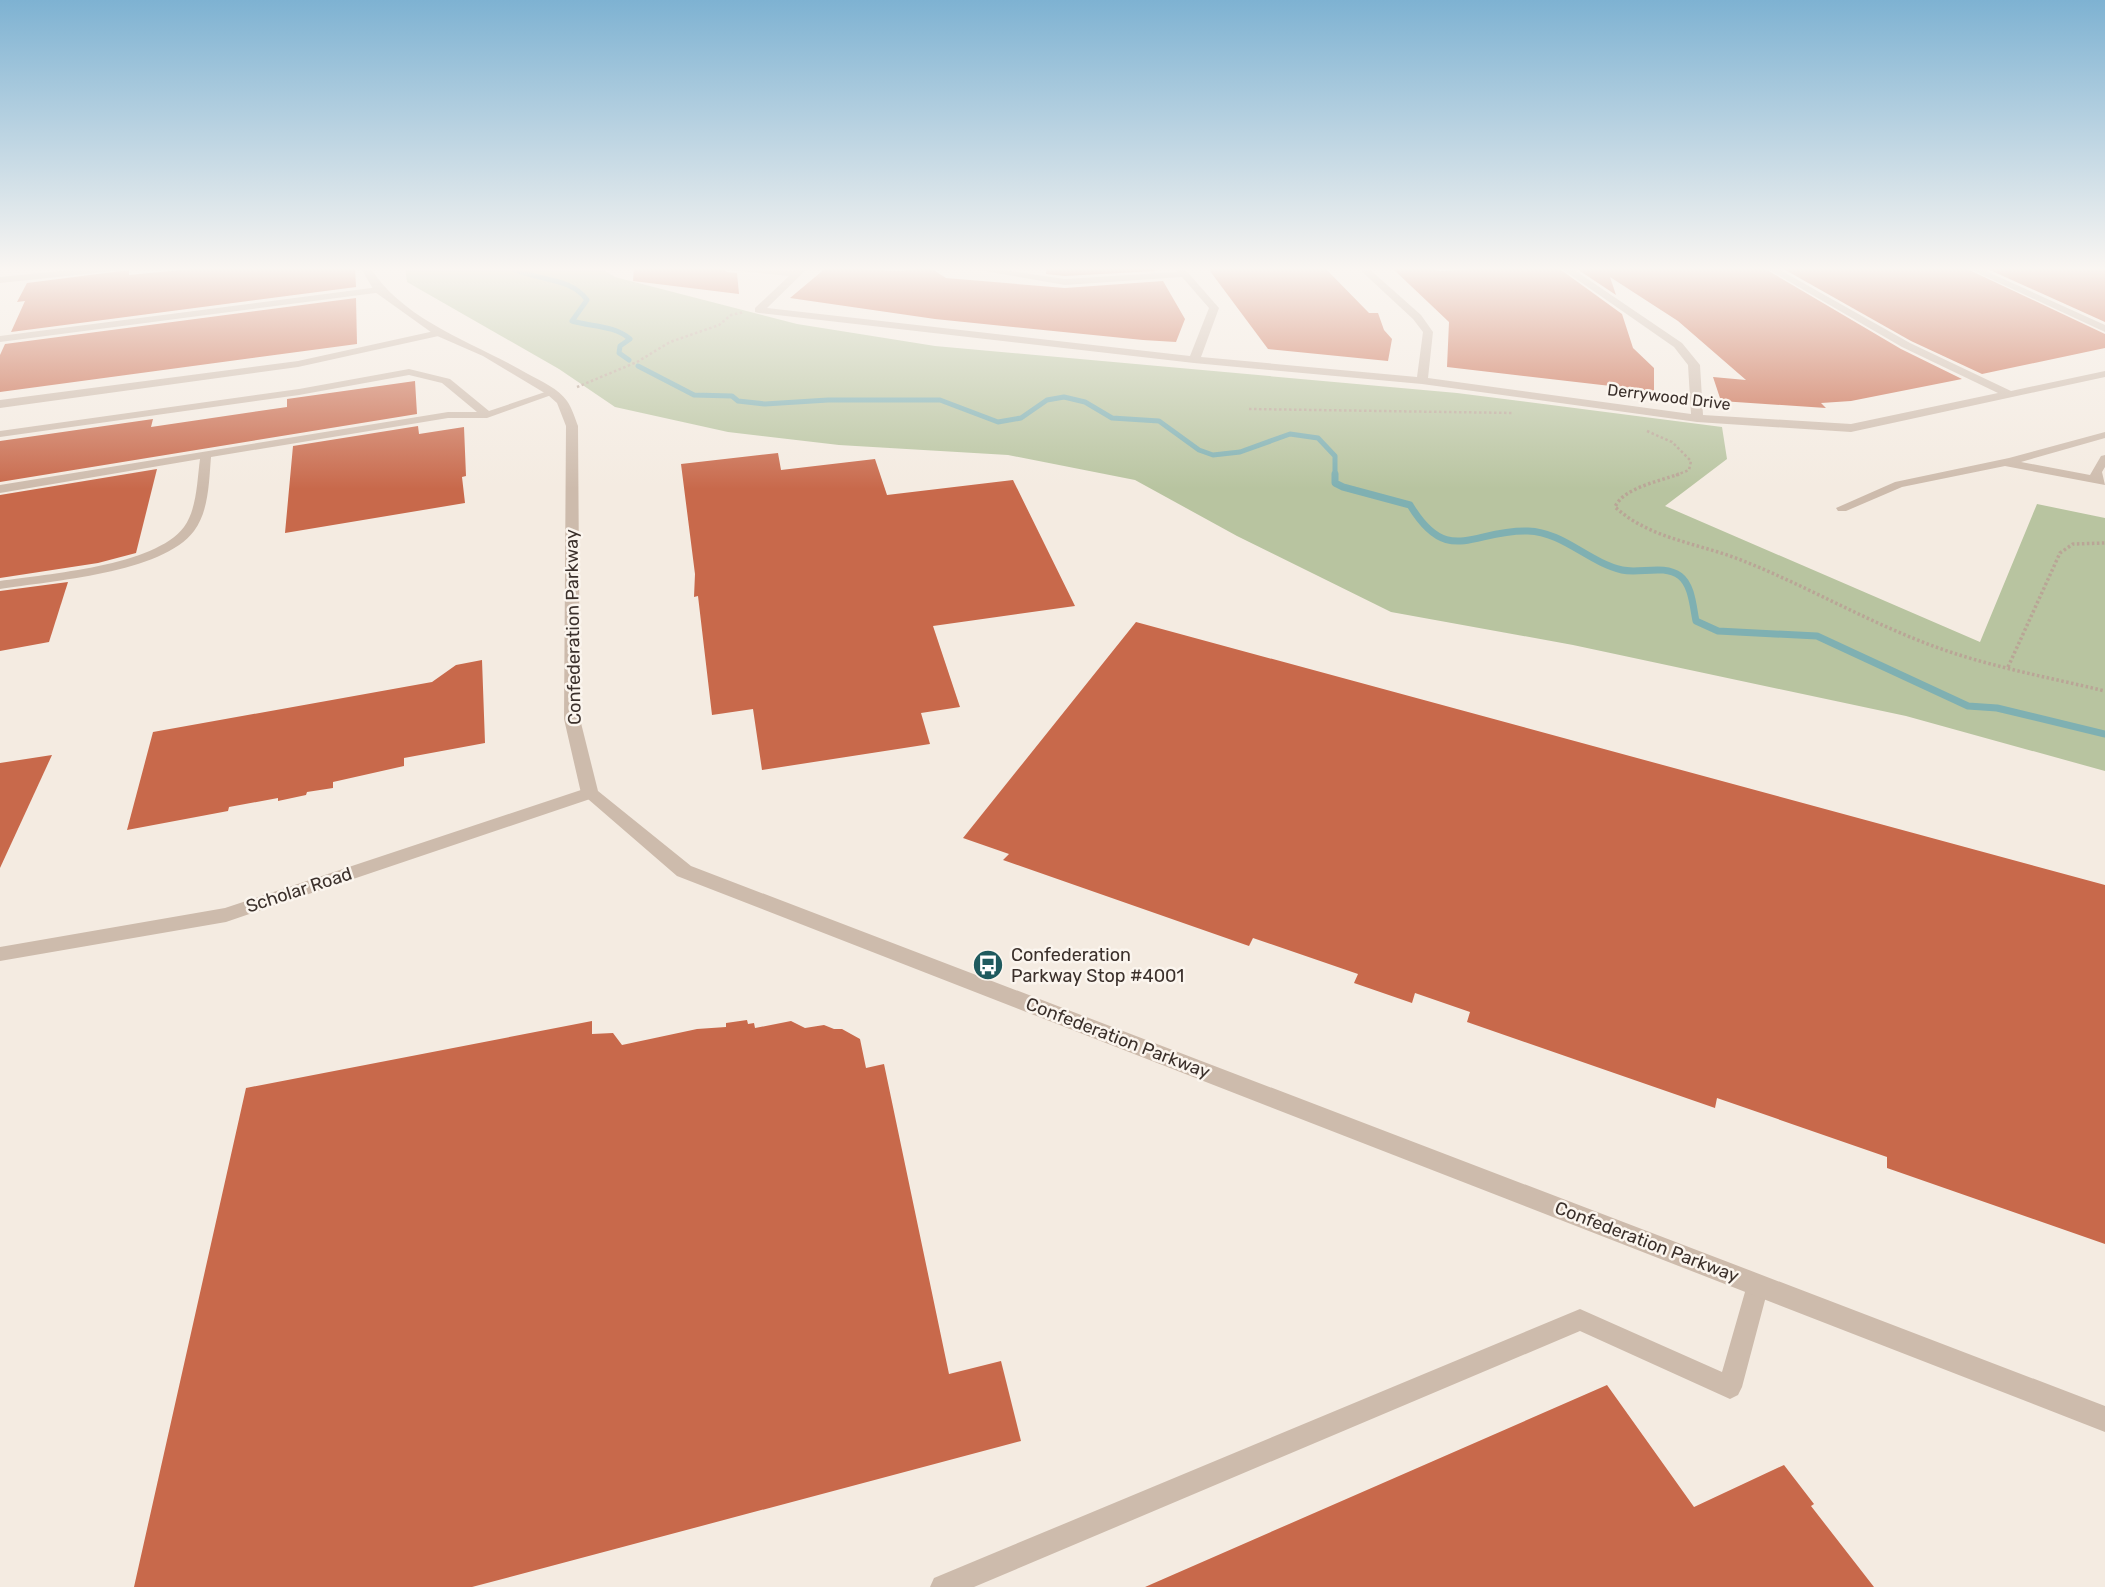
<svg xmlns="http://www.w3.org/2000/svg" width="2105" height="1587" viewBox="0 0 2105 1587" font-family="Rubik,sans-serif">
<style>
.green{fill:#b8c4a0}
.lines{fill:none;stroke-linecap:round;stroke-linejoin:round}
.stream-far1{stroke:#7fb0b2;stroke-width:5}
.stream{stroke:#7fb0b2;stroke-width:7}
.building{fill:#c8694b}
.path-far1{stroke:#b9a596;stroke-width:2.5;stroke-dasharray:2.5 2.5;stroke-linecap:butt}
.path{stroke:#b9a596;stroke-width:3.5;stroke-dasharray:2.5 2.5;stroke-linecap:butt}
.service{fill:#cdbbac;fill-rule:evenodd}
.minor{fill:#cdbbac;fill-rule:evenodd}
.tertiary{fill:#cdbbac;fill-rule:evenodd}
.labels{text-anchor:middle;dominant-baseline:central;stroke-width:5;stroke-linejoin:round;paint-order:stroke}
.far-street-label{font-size:16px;fill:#3b302b;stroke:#fbf5ee}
.street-label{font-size:18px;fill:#3b302b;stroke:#fbf5ee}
.poi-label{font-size:18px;fill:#3b302b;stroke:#fbf5ee;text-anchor:start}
</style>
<rect width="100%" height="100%" fill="#f4ebe1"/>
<polygon class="green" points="405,267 599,267 615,277 797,324 935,346 1457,393 1722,427 1727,459 1665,506 1980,642 2037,504 2105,518 2105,771 1906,716 1573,645 1391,612 1237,536 1135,480 1008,455 839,445 728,432 615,407 559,369 407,282"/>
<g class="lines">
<g class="stream-far1">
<path d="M509 267C534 281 570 276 587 300L572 321C592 327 614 325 630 339L620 346 619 353 629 360"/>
<polyline points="638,366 694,395 732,396 738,401 765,404 828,400 940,400 998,422 1021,418 1047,400 1064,397 1085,402 1112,418 1159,421 1199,450 1213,455 1240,452 1290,434 1318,438 1335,456 1335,476"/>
</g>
<path class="stream" d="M1335 474V483L1343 487 1410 505C1448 568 1473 529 1528 531 1563 532 1588 562 1622 570 1640 574 1664 564 1680 576 1692 585 1693 607 1696 621L1718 631 1817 636 1968 706 1997 708 2105 734"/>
</g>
<g class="building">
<polygon points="210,267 355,267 356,287 11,332 25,301 17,302 27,283 129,270 129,275"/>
<polygon points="634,267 721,267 727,272 737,273 739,294 633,281"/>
<polygon points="827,267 899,271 929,267 946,278 1065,288 1163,281 1185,319 1176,342 1143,340 935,319 790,298"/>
<polygon points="1046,267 1154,267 1156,271 1065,276 1046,274"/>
<polygon points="1207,267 1244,267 1246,269 1324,267 1369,313 1378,313 1384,330 1392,339 1388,361 1268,349"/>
<polygon points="1391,267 1433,267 1438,271 1444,271 1487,267 1557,267 1622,314 1633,348 1654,368 1654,391 1447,367 1449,322"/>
<polygon points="1574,267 1762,267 1901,349 1962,379 1851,401 1821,403 1826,408 1721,401 1713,377 1746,380 1678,321 1610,277 1616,295"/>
<polygon points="1780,267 1963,267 2105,334 2105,348 1982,374 1911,341"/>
<polygon points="1983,267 2105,267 2105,322"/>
<polygon points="356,298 357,344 0,392 0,355 5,344"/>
<polygon points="415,381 417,414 0,482 0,441 153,419 151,427 287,407 287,399"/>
<polygon points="418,426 419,434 464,427 466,476 462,477 465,503 285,533 293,446"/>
<polygon points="778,453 781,470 875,459 887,495 1013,480 1075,606 933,626 960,707 921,713 930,744 762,770 753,709 712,715 698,596 694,597 695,574 681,464"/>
<polygon points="157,469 136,553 98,563 0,578 0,495"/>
<polygon points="68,582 49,642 0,651 0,591"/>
<polygon points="1136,622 2105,885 2105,1244 1887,1168 1887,1157 1717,1098 1715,1108 1467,1022 1470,1012 1415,993 1412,1003 1354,983 1358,974 1253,938 1249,946 1003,860 1009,854 963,838"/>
<polygon points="482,660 485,743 404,758 404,766 333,782 333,788 307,792 306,795 278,801 278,798 229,807 228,811 127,830 153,732 432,682 456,665"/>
<polygon points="52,755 0,868 0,763"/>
<polygon points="747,1020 748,1024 754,1023 755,1028 791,1021 805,1028 824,1025 834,1029 842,1029 860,1039 866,1068 884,1064 949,1374 1001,1361 1021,1441 472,1587 134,1587 246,1088 592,1021 592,1034 613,1033 622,1045 697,1029 726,1027 726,1023"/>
<polygon points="1607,1385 1694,1507 1784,1465 1814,1504 1811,1506 1874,1587 1145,1587"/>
</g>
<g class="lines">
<g class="path-far1">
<polyline points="577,387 637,362 670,342 719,325 731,315 744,312"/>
<polyline points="1249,409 1514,413"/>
<polyline points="1647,431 1672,442 1691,461 1689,470 1674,476"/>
</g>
<g class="path">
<path d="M1679 474C1660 481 1623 488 1615 507 1650 539 1698 543 1741 560 1802 584 1859 617 1920 641 1980 665 2043 676 2105 691"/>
<polyline points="2008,667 2060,553 2073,544 2105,543"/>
</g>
<g class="service">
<path d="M409 369 450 379 489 411 548 391 557 393 487 418H448L211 457C209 481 209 511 194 531 163 573 50 581 0 589V581C47 574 155 566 184 527 197 509 197 481 200 459L0 493V485L448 412H477L442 383 409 375 299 395 0 437V431L299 389Z"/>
<polygon points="2105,432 2105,438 2021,462 2090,475 2101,456 2105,455 2105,467 2102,472 2105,485 2005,466 1902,487 1846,511 1838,511 1836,508 1895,482 2009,458"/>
<polygon points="1758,1275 1766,1278 1769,1285 1742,1387 1738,1395 1730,1399 1580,1331 974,1587 930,1587 934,1578 1580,1309 1722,1372 1747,1285 1750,1278"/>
</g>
<g class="minor">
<polygon points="100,267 129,267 124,270 0,283 0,277"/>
<polygon points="723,267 794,271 799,267 809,267 767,308 1190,356 1209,308 1182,277 1065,285 961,267 983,267 1065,279 1177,272 1173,267 1183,267 1219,308 1201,357 1417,377 1423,332 1413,319 1357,267 1367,267 1421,315 1433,332 1428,378 1691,414 1688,365 1674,347 1559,267 1570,267 1682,343 1700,365 1703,415 1851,424 1998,393 1902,347 1764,267 1775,267 1910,343 2011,391 2105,371 2105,377 1851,432 1697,422 1422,384 1194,363 759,313 755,312 755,308 789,276 728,270"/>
<polygon points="1965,267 1977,267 2105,325 2105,332"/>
<polygon points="379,287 383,288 383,292 0,342 0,336"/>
<polygon points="439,330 443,331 443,335 298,367 0,408 0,400 298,361"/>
<polygon points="590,787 599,793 596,797 226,922 0,961 0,947 225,908"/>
</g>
<path class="tertiary" d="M360 267H370C404 322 474 342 528 374 541 381 559 389 567 401 572 408 575 418 578 426L580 719 598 791 691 866 2105 1406V1432L677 876 581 793 564 719 566 426 557 403 548 395 483 356 435 335 375 292Z"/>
</g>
<linearGradient id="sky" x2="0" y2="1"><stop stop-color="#7eb2d2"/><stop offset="0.55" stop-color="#faf6f2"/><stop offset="1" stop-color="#faf6f2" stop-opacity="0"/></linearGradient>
<rect width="2105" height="489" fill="url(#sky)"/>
<defs>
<g id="bus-disc" transform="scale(1.575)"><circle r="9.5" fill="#1f5a5e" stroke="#fbf5ee"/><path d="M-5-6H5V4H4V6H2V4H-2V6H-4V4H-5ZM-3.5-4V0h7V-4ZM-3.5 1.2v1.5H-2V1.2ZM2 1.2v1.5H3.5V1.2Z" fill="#fff"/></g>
</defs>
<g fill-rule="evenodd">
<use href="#bus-disc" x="988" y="965"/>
</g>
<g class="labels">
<g class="far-street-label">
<text transform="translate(1669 397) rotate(7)">Derrywood Drive</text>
</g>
<g class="street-label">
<text transform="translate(573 627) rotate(-91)">Confederation Parkway</text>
<text transform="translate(299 890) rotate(-18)">Scholar Road</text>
<text transform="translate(1118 1038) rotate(21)">Confederation Parkway</text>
<text transform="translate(1647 1242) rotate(21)">Confederation Parkway</text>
</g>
<g class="poi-label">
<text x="1011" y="955">Confederation<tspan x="1011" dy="21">Parkway Stop #4001</tspan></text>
</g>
</g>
</svg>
